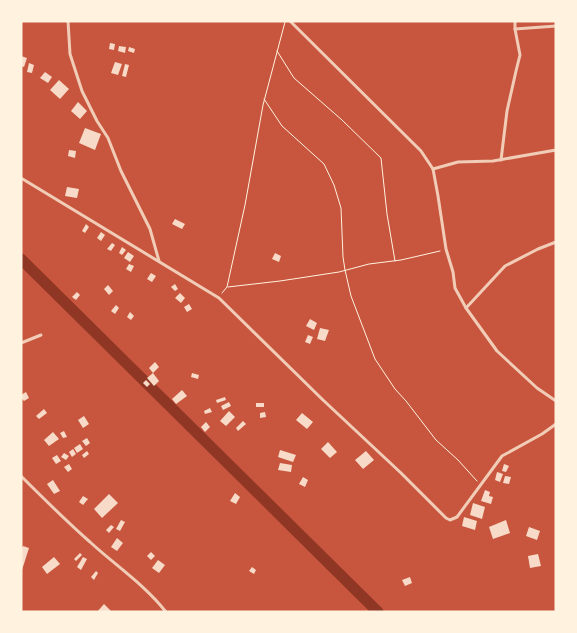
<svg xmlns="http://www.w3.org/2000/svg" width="577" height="633" viewBox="0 0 577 633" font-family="'Open Sans',sans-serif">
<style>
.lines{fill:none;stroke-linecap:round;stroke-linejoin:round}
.river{stroke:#8f3625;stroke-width:11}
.building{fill:#f7dbc8}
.path{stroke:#fff3e0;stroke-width:1}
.minor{stroke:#f1ccb7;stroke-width:3}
</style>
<rect width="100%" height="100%" fill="#c8553d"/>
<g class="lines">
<polyline class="river" points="21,259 378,612"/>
</g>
<g class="building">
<polygon points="110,43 115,44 114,50 109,49"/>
<polygon points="119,46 126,47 125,53 118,51"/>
<polygon points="129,47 135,49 134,53 128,51"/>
<polygon points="21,56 27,58 24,67 21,66"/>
<polygon points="115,62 122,64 118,75 111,73"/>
<polygon points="29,63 34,65 32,73 27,72"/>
<polygon points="125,64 129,65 126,77 122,76"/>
<polygon points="45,72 52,77 48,83 40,78"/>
<polygon points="59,80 69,89 60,99 50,90"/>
<polygon points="78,102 87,111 80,119 71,111"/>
<polygon points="85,128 101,134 95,150 79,143"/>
<polygon points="69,150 76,151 75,158 68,156"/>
<polygon points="67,187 79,189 77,198 65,196"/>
<polygon points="175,219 185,224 182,229 172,224"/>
<polygon points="86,224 89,227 85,233 82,231"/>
<polygon points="101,232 105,235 101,241 97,238"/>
<polygon points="112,243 115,245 111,251 107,249"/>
<polygon points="122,247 126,250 122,255 119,253"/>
<polygon points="128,252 134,256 130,262 124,258"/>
<polygon points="275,253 281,256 279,262 272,259"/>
<polygon points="129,264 134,266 131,272 126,269"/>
<polygon points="151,273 156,276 152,282 147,279"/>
<polygon points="175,284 178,289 175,291 171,287"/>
<polygon points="108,285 113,291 109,295 104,289"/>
<polygon points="77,292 80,295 76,300 72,297"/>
<polygon points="180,293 185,298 181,303 175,298"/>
<polygon points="189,304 192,309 187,312 184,307"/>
<polygon points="116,305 119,308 115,314 111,311"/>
<polygon points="130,312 134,316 131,320 127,317"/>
<polygon points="310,319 317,323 314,330 306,326"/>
<polygon points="320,328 329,330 325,341 317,339"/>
<polygon points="308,335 313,337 310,344 305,342"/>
<polygon points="155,362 159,367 153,373 149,368"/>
<polygon points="153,373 159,381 154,386 147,378"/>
<polygon points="192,373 199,375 198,379 191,377"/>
<polygon points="146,380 150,384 147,387 143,383"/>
<polygon points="182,390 187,396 176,404 172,399"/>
<polygon points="26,392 29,398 24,401 21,398 21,395"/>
<polygon points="225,397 226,400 217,403 216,400"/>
<polygon points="229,402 231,406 223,410 221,406"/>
<rect x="256" y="403" width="8" height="4"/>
<polygon points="210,408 212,412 205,414 204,411"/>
<polygon points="44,409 47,413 39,419 36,416"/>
<polygon points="229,411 235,417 226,426 220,421"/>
<polygon points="265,412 266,417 260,418 260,413"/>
<polygon points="302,413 313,422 307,429 296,420"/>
<polygon points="84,416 89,424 83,428 78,420"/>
<polygon points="243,421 246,424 238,431 236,428"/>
<polygon points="206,422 210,427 205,432 201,427"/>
<polygon points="64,431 67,437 63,438 60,433"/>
<polygon points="53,432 59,439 49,446 44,440"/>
<polygon points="87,438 90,443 86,446 82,441"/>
<polygon points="328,442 337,452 330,458 321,449"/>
<polygon points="80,444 83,449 77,453 74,448"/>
<polygon points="73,449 76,454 72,457 69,452"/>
<polygon points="280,450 296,455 293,462 278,457"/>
<polygon points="87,451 89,454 84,458 82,455"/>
<polygon points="366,451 374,460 363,469 355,460"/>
<polygon points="64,453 69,456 66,460 61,457"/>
<polygon points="57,455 61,461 56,464 52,458"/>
<polygon points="280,463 292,465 291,472 278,470"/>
<polygon points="69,464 72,469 68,472 64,467"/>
<polygon points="504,464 509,466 506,472 502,471"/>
<polygon points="497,472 503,474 500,482 495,480"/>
<polygon points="505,476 511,477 509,484 503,483"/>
<polygon points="303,477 308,480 305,487 299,484"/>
<polygon points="53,480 60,491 54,494 47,484"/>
<polygon points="485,490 490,492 489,496 493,497 491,504 481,501"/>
<polygon points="235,493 240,497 236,504 230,501"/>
<polygon points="109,494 118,503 102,518 94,509"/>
<polygon points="83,496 88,499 83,505 79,502"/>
<polygon points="473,503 485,507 482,519 470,515"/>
<polygon points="464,517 477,521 475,530 462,526"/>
<polygon points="121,520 125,522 120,531 116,529"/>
<polygon points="506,520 510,533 493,539 489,527"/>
<polygon points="111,525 114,527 109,533 106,530"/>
<polygon points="529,527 540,531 537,540 526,536"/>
<polygon points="117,538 123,543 117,551 111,547"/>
<polygon points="23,546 29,548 22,570 21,550"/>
<polygon points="151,552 155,556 151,560 147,556"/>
<polygon points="80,553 82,555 76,561 74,559"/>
<polygon points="538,554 541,566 530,568 528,556"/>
<polygon points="54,557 60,564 47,574 42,567"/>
<polygon points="83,557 87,559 81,570 77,567"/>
<polygon points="158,560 165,565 159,573 152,568"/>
<polygon points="252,567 256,570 254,574 249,571"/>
<polygon points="96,571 98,573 94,580 91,577"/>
<polygon points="410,577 412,583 405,586 402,580"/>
<polygon points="104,604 112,612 97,612"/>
</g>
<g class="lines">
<g class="path">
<polyline points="277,51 294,78 342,120 381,158 387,214 395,261"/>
<polyline points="264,99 282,126 324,164 334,185 341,208 343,257 345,270 351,296 375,359 395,389 406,401 436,440 458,460 477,481"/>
<polyline points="228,287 280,281 339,272 369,264 401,260 440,251"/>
<polyline points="222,293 227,287 245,205 263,105 285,22"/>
</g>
<g class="minor">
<polyline points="68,21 70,54 82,91 97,121 108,138 121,171 150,229 159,261"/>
<polyline points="290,21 421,151 433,169 438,196 446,249 453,272 455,288 466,308 497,351 537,388 556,401"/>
<polyline points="515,29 556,26"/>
<polyline points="501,160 507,111 516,71 520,55 515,29 515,21"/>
<polyline points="433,169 458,162 493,161 556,150"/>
<polyline points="21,178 219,298 323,400 401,473 446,518 450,520 457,517 502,456 542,434 556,424"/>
<polyline points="466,308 505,266 538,249 556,242"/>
<polyline points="21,343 41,335"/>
<path d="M21 476C44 499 66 521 90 542 115 565 145 585 166 612"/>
</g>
</g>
<rect width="577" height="633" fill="none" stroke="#fff3e0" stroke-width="45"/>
</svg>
